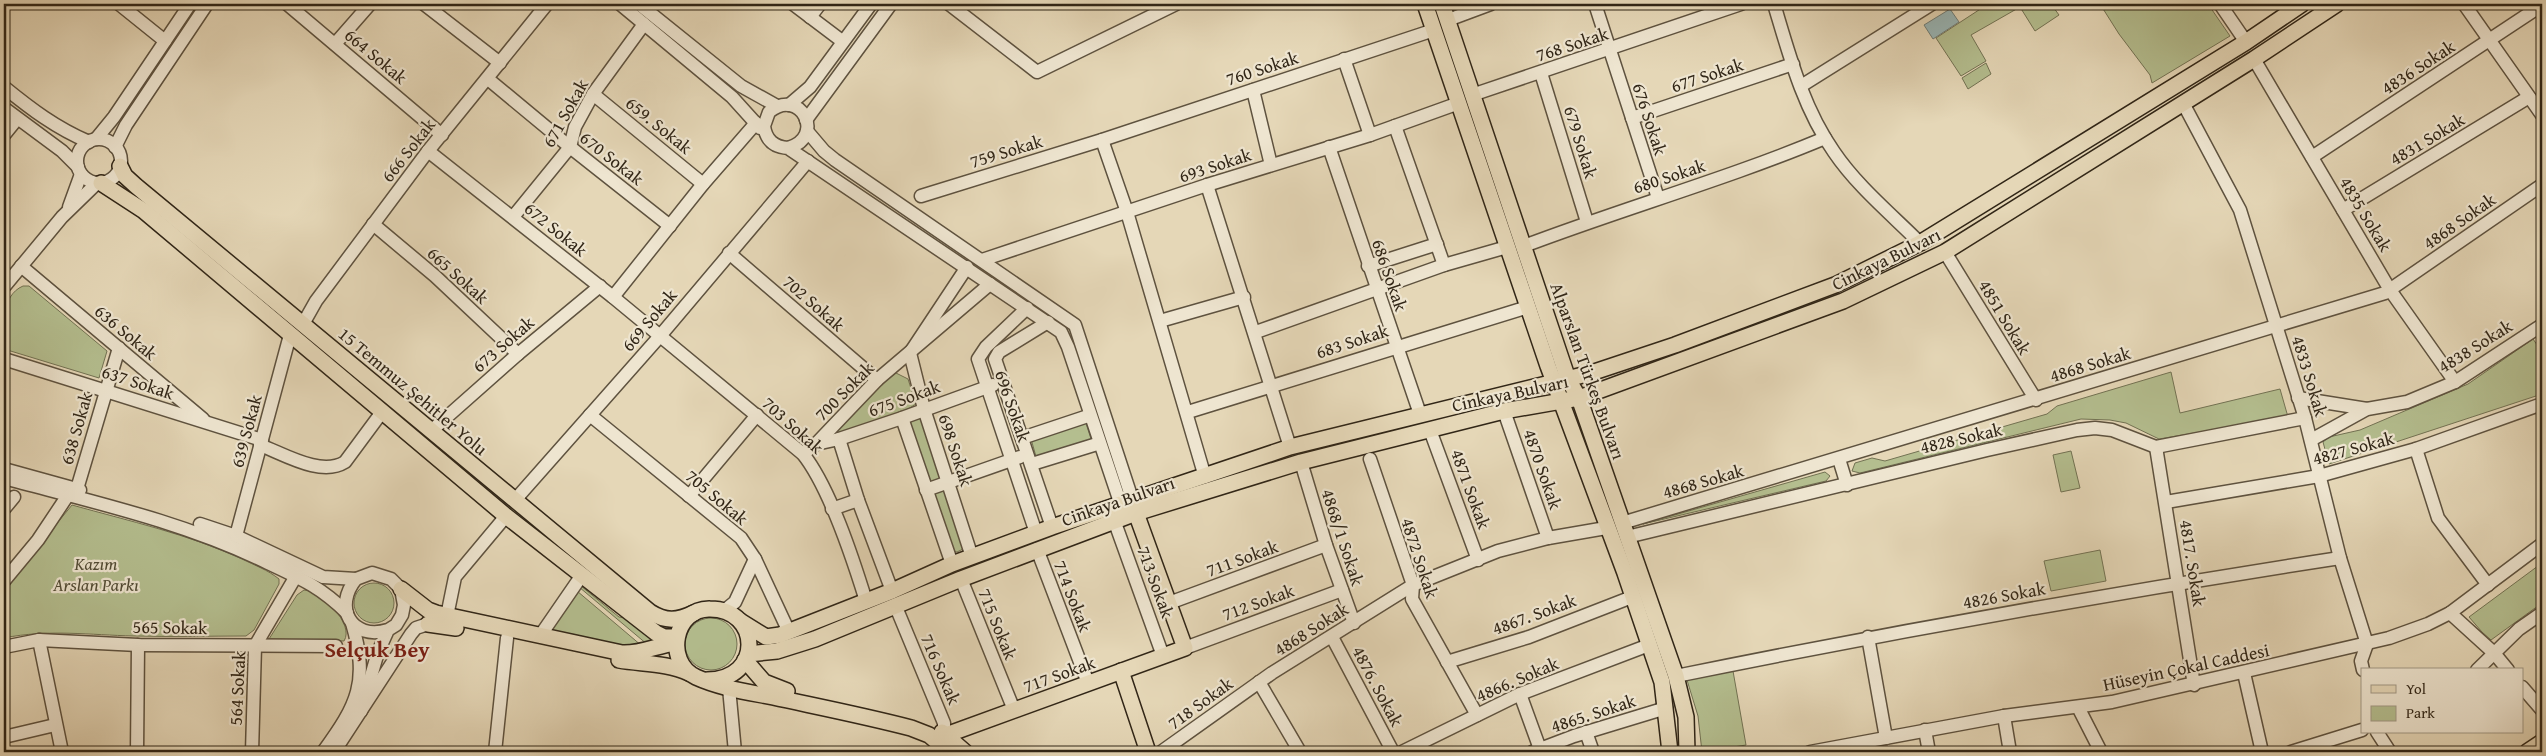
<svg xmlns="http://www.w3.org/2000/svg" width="2546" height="756" viewBox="0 0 2546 756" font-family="'Gentium Book Plus',serif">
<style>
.green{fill:#b4be8f;stroke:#727253}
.water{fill:#99b7b8;stroke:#6f7d78}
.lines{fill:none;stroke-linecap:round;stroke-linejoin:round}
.minor-casing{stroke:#5e523f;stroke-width:15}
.major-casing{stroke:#312617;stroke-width:18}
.minor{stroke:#eee5d0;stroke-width:12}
.major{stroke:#e5d7b7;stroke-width:15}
.labels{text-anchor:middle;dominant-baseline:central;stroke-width:4.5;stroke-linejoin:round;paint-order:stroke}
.street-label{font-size:18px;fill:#312617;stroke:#eee5d0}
.park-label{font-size:18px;font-style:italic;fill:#524c35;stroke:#eee5d0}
.district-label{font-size:22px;font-weight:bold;fill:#7a1f14;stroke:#eee5d0}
</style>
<rect width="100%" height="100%" fill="#e5d7b7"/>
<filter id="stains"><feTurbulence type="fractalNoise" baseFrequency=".004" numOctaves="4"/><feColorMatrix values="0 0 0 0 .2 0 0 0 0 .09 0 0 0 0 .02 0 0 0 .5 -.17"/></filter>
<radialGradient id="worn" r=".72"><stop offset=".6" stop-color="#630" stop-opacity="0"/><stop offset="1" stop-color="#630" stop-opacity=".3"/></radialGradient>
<g class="green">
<polygon points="1988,4 2051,4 2059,15 2035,31 2020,7 1971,35 1986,61 1961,76 1936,38"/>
<polygon points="2100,4 2208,4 2230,36 2152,83 2150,75 2119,34"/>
<polygon points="1986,63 1991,74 1968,89 1962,78"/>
<path d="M23 286H29L107 351 99 378 4 349C4 328 0 296 23 286Z"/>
<polygon points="2533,339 2542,352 2542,394 2329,464 2323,442 2329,437 2360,430 2468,384"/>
<polygon points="2171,372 2180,413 2280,389 2288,417 2159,439 2126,423 2110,420 2081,419 1860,473 1852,471 1855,463 1872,458 1885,461 2047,414 2057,406"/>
<polygon points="896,373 908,379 916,404 900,414 837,434 834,429 870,393"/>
<polygon points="920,415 942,479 927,484 905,420"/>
<polygon points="1085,420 1091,439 1089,443 1037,460 1031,439"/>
<polygon points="2071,451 2080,488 2061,492 2053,455"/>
<polygon points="1825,472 1830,476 1826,481 1643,524"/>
<polygon points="944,489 963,546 963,549 957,552 952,551 931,493"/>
<path d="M72 505C129 521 188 534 242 559 254 565 268 570 279 579V584L254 630 246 636C209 636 171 637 134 636 90 635 48 629 4 638V588Z"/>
<polygon points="2100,550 2106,581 2051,591 2044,561"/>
<polygon points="2542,563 2542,603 2491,640 2482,632 2469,617"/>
<circle cx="374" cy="603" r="20"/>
<polygon points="581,586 619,617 625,618 654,640 648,645 579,587"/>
<path d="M304 590C321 591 355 624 344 641L269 639 297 595Z"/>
<polygon points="577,591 642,646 631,648 550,630"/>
<circle cx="711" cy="644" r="26"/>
<polygon points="1733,671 1746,745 1702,752 1698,716 1687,680"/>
</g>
<polygon class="water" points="1950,9 1959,22 1933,39 1924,25"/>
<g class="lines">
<g class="minor-casing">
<g id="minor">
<polyline points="119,4 165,41"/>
<polyline points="287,4 442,135"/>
<polyline points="424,4 500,63"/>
<polyline points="620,4 732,97 760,128"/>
<polyline points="639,4 741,86 777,106"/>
<polyline points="793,4 842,41"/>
<polyline points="949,4 1037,72 1176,4"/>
<polyline points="1595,4 1658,198"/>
<path d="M1774 4C1789 54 1803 108 1834 152 1857 186 1891 214 1920 243"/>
<polyline points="2220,4 2246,42"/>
<polyline points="2464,4 2542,115"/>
<polyline points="810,17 820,4"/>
<polyline points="1448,20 1491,4"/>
<polyline points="335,44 370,4"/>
<polyline points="1344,59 1370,135"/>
<polyline points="2254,59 2390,290 2455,382"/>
<polyline points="1541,73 1587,222"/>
<polyline points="488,79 570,147 670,226"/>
<polyline points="1801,86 1932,4"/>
<path d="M4 87C31 109 56 128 89 142"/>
<polyline points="1253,90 1271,165"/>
<polyline points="593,94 703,184"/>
<polyline points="1472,95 1741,4"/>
<polyline points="2183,103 2240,210 2305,418 2340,558 2367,644 2361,661 2363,670"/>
<polyline points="789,105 810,87 871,4"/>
<polyline points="4,108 62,151 78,167"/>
<polyline points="1632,118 1793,64"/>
<polyline points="806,120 891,4"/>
<polyline points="1395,126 1444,265"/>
<polyline points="807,131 824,151 835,160 1075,325 1135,508"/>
<polyline points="4,135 17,119"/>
<polyline points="96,139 114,117 190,4"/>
<circle cx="99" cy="161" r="22"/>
<polyline points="1102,140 1127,212 1205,477"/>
<polyline points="115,147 126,125 207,4"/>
<polyline points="1329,147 1420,414"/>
<path d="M788 148C827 137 800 86 769 112L764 126C766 140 774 147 788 148L1061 332 1068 347 1123 511"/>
<path d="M428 151 613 297 803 454C830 488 853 559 866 601"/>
<polyline points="2312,157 2542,5"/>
<polyline points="1207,185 1290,447"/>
<polyline points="921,196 1102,140 1434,30"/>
<polyline points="69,207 81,174"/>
<polyline points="2343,210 2529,97"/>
<polyline points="513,217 570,147 575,127 593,94 644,24"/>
<polyline points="373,224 435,276 518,354"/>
<path d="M1524 246C1624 208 1727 179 1825 138"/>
<polyline points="1945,252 2036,400"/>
<polyline points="729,253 877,380"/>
<polyline points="982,260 1207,185 1370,135 1459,103"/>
<polyline points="21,266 203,419"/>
<polyline points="1368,266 1437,244"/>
<polyline points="967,267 910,353 924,409 972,557"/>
<polyline points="4,287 62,217 97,183"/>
<polyline points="613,297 703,184 756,123"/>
<polyline points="1027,308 986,347 978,359 1036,533"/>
<polyline points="1160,321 1244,297"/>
<polyline points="1048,322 999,352 995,359 1052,527"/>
<polyline points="303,324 316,301 428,151 547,4"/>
<polyline points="1256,332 1444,265 1507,247"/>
<polyline points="4,359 262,440"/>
<polyline points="2298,398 2367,409"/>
<polyline points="1504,411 1548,538"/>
<polyline points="1188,412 1528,307"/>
<polyline points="590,415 741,538 755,559 789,632"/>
<polyline points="902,418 952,564"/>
<polyline points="1430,430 1478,560"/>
<polyline points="431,431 518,354 600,286"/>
<polyline points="1022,438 1088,416"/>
<polyline points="839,439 858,500 892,591"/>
<polyline points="2311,440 2367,409 2407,402 2455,382 2542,325"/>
<polyline points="816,444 839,439 902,418 993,385"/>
<path d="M260 445C284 454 321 477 345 462L382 412"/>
<polyline points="2156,447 2194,685"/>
<polyline points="2416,449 2438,518 2488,585"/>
<polyline points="803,454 816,444 877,380 990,284"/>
<polyline points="1370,459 1413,585 1412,599 1477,715"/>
<polyline points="1839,459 1847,485"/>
<polyline points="1301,462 1326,545 1354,623"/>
<polyline points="1032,464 1097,444"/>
<polyline points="4,469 80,490"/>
<path d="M4 478C93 502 184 522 268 563 300 578 321 587 347 613"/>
<polyline points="77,489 119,348"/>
<polyline points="926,490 1020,457"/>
<polyline points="689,496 757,415"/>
<polyline points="515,500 660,336 808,161"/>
<polyline points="2166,502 2319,476 2416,449 2542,404"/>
<polyline points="4,509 14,497"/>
<polyline points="832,509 858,500"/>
<polyline points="1114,520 1163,656"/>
<polyline points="1622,523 2385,293 2542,185"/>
<polyline points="200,524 236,536 323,577 356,579"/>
<polyline points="236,536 290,335"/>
<polyline points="1627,537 1987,450 2077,430 2095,428 2112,430 2156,447 2305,418"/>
<polyline points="1037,549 1088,683"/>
<polyline points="961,579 1014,710"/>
<polyline points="4,581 38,540 68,495"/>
<polyline points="1169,603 1326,545"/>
<polyline points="896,607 944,723 944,742"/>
<polyline points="724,611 735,602 755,559"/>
<polyline points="2450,613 2494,653 2508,670"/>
<polyline points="447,616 455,577 506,516"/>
<polyline points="540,636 582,575"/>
<polyline points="1332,637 1393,752"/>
<polyline points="1868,637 1886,738"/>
<polyline points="39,640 62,752"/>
<polyline points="4,647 39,640 138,645 336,646"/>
<polyline points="1185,648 1342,590"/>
<polyline points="1447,662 1529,637 1632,597"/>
<polyline points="2477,670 2519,629 2542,613"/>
<polyline points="2244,673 2262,752"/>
<path d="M1676 676C1897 631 2118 592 2340 558"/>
<polyline points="1259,682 1300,752"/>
<polyline points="2522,687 2542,710"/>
<polyline points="729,688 735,752"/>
<polyline points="1520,694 1540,749"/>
<polyline points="2078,707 2101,752"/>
<path d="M361 711 378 652 388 630 396 625 402 615 404 605 401 589 391 579 372 573 356 579C333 607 351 641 388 630"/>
<polyline points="2004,716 2010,752"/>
<polyline points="1925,730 1929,752"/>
<polyline points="1586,732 1593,752"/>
<polyline points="2377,732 2390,752"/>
<polyline points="4,737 55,725"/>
<polyline points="137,752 138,645"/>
<polyline points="252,752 255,646 296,576"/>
<path d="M323 752C358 704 369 682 352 623"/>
<polyline points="334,752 411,634 416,628 428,624"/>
<polyline points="495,752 507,638"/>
<polyline points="1161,752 1272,673 1413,585 1498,551 1548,538 1606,528"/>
<polyline points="1402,752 1520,694 1649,645"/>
<polyline points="1532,752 1574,736 1666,708"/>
<polyline points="1810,752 2004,716 2112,702 2389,638 2428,624 2450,613 2542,544"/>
<polyline points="2291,752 2362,730"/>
</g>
</g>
<g class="major-casing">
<g id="major">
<polyline points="1425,4 1548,366 1625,573 1662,682 1670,752"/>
<polyline points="1442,4 1568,379 1579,398 1676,676 1686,717 1687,752"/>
<path d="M120 166 125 176 136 186 650 612C666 622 677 621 694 613"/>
<polyline points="101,183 144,211 506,516 656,633 664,637 676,637"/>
<path d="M401 589 428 610 436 613 622 653C642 654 657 645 676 643"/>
<polyline points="740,621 766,637 780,635 892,591 952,564 1052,527 1290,447 1591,373 1675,345 1835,285 1920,243 2246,42 2302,4"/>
<polyline points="428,624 456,628"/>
<polyline points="748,654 777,651 815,639 961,579 1136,513 1301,462 1504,411 1579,398 1843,301 1945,252 2254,59 2337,4"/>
<path d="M619 660C642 664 667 663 689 673"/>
<polyline points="745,660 764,682 787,691"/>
<polyline points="1121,671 1148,752"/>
<path d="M707 680C764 680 761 609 710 609 674 608 664 662 696 677 720 688 748 692 773 697 819 707 865 716 911 728L929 735 949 752"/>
<polyline points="942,732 965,752"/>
<polyline points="946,735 1185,648 1136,513"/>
<polyline points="2527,752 2542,742"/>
</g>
</g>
<use href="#minor" class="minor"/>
<use href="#major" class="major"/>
</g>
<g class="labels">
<g class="street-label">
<text transform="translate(1572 44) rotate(-18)">768 Sokak</text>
<text transform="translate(376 56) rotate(40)">664 Sokak</text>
<text transform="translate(2418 67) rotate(-33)">4836 Sokak</text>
<text transform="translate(1262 68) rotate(-18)">760 Sokak</text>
<text transform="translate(1707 75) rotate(-18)">677 Sokak</text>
<text transform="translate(565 113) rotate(-61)">671 Sokak</text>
<text transform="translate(1650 119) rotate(72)">676 Sokak</text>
<text transform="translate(659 125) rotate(39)">659. Sokak</text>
<text transform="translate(2427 139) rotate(-31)">4831 Sokak</text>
<text transform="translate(1581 142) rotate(73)">679 Sokak</text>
<text transform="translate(408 150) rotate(-52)">666 Sokak</text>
<text transform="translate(1006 151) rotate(-17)">759 Sokak</text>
<text transform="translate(612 158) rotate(38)">670 Sokak</text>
<text transform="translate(1215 165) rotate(-18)">693 Sokak</text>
<text transform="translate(1669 176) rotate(-18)">680 Sokak</text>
<text transform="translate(2366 214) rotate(59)">4835 Sokak</text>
<text transform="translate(2459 221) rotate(-35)">4868 Sokak</text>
<text transform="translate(556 229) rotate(39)">672 Sokak</text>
<text transform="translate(1886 259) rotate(-26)">Cinkaya Bulvarı</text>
<text transform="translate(458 275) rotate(42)">665 Sokak</text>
<text transform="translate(1390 275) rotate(71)">686 Sokak</text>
<text transform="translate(814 303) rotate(41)">702 Sokak</text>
<text transform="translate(2005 317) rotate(59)">4851 Sokak</text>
<text transform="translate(649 320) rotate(-50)">669 Sokak</text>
<text transform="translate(126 332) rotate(40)">636 Sokak</text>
<text transform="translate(1352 341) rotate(-18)">683 Sokak</text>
<text transform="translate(503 344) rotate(-41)">673 Sokak</text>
<text transform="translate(2475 346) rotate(-32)">4838 Sokak</text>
<text transform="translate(2090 364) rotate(-17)">4868 Sokak</text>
<text transform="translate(1588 371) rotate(70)">Alparslan Türkeş Bulvarı</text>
<text transform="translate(2310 376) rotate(73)">4833 Sokak</text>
<text transform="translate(138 382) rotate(18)">637 Sokak</text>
<text transform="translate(413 391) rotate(40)">15 Temmuz Şehitler Yolu</text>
<text transform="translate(844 391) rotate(-45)">700 Sokak</text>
<text transform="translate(1510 393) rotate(-12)">Cinkaya Bulvarı</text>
<text transform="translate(904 398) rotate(-20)">675 Sokak</text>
<text transform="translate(1013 406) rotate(71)">696 Sokak</text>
<text transform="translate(793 425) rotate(42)">703 Sokak</text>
<text transform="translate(76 428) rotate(-74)">638 Sokak</text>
<text transform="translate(246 431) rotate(-75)">639 Sokak</text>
<text transform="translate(1961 438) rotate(-13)">4828 Sokak</text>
<text transform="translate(2353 448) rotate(-15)">4827 Sokak</text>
<text transform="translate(956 450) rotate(72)">698 Sokak</text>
<text transform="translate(1543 469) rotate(71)">4870 Sokak</text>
<text transform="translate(1703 481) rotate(-16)">4868 Sokak</text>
<text transform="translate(1471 489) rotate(70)">4871 Sokak</text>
<text transform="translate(717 497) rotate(40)">705 Sokak</text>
<text transform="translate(1118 501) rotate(-19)">Cinkaya Bulvarı</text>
<text transform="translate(1343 537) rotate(72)">4868/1 Sokak</text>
<text transform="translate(1242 558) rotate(-20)">711 Sokak</text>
<text transform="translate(1420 558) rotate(72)">4872 Sokak</text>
<text transform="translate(2193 563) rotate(81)">4817. Sokak</text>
<text transform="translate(1156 582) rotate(70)">713 Sokak</text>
<text transform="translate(2004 595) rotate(-10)">4826 Sokak</text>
<text transform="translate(1073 596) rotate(69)">714 Sokak</text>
<text transform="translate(1258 602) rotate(-20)">712 Sokak</text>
<text transform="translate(1534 614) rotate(-20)">4867. Sokak</text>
<text transform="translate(998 624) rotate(68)">715 Sokak</text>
<text transform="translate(170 627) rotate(1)">565 Sokak</text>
<text transform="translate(1311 629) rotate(-32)">4868 Sokak</text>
<text transform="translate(2186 667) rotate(-12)">Hüseyin Çokal Caddesi</text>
<text transform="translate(941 669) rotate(67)">716 Sokak</text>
<text transform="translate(1059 674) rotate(-20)">717 Sokak</text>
<text transform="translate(1517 679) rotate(-23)">4866. Sokak</text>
<text transform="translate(1378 686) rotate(62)">4876. Sokak</text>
<text transform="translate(237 688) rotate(-87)">564 Sokak</text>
<text transform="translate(1200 703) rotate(-36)">718 Sokak</text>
<text transform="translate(1593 713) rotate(-18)">4865. Sokak</text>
</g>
<g class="park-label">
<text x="96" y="563">Kazım<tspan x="96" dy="21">Arslan Parkı</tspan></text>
</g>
<g class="district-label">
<text x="377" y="649">Selçuk Bey</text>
</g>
</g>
<rect width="2546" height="756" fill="none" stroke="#e5d7b7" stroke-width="20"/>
<rect x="5" y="5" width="2536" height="746" fill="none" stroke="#312617" stroke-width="2.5"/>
<rect x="10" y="10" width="2526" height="736" fill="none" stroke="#312617"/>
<rect x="2361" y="668" width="162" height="65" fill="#eee5d0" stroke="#a29986"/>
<rect x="2371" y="685" width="25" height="8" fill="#e5d7b7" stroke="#a29986"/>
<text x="2406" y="694" font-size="15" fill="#312617">Yol</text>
<rect x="2371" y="706" width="25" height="15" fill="#b4be8f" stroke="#a29986"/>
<text x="2406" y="718" font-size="15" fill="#312617">Park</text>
<rect width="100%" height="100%" filter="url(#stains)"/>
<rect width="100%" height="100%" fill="url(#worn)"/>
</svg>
